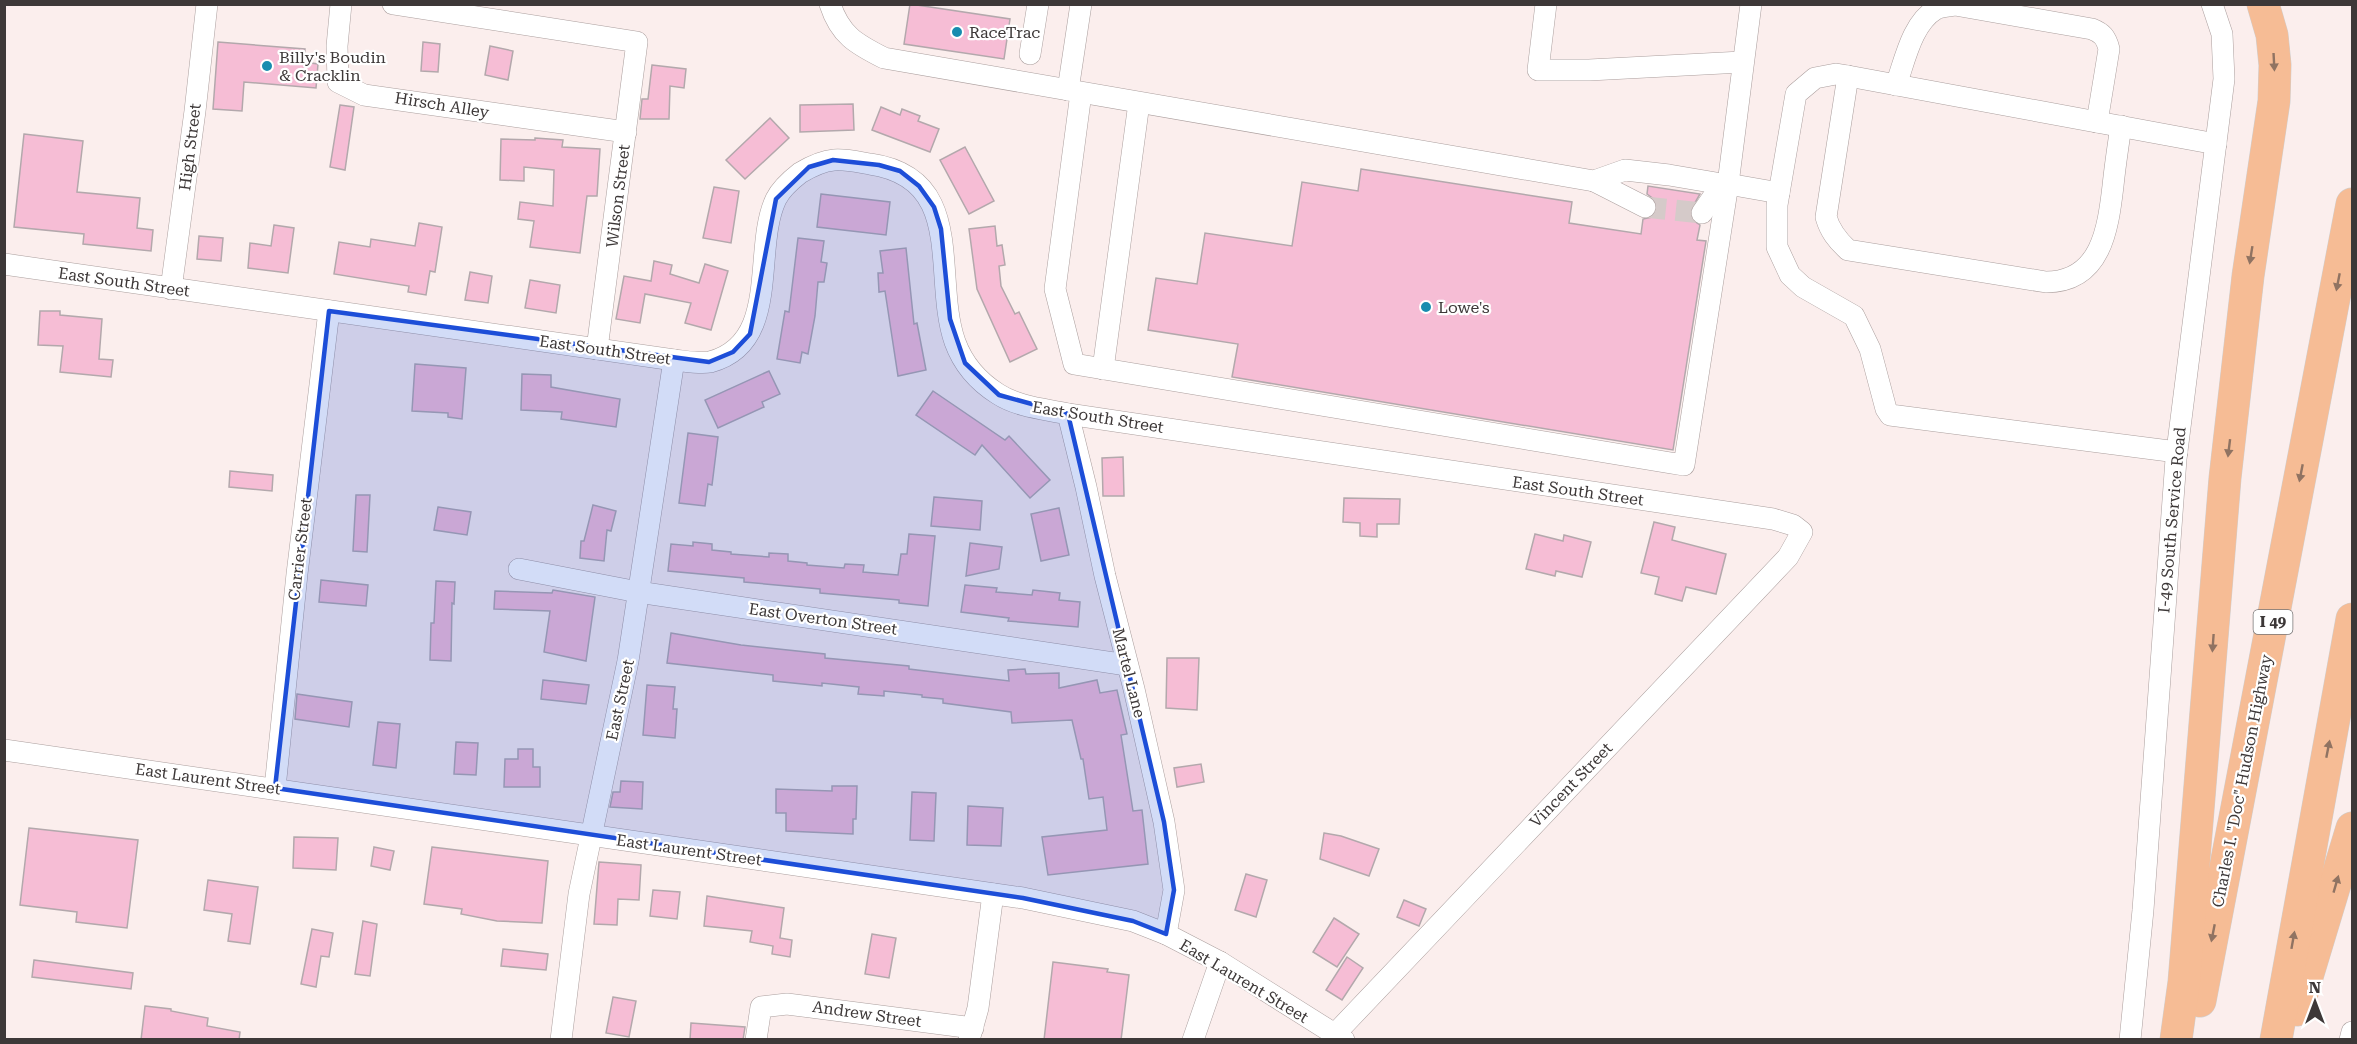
<svg xmlns="http://www.w3.org/2000/svg" width="2357" height="1044" viewBox="0 0 2357 1044" font-family="'Roboto Serif',serif">
<style>
.building{fill:#f6bdd5;stroke:#b3a8ac;stroke-width:1.5}
.lines{fill:none;stroke-linecap:round;stroke-linejoin:round}
.minor-tunnel{stroke:#d5cac9;stroke-width:21;stroke-dasharray:21 10;stroke-linecap:butt}
.minor-casing{stroke:#ab9f9e;stroke-width:22}
.highway-casing{stroke:#d0cfcf;stroke-width:33}
.minor{stroke:#fff;stroke-width:21}
.highway{stroke:#f6bc95;stroke-width:32}
.oneway{fill:#907362}
.marked{fill:#1d4ed8;fill-opacity:0.2;stroke:#1d4ed8;stroke-width:4.5;stroke-linejoin:round}
.poi-dot{fill:#178caf;stroke:#fff;stroke-width:2}
.labels{text-anchor:middle;dominant-baseline:central;stroke-width:4.5;stroke-linejoin:round;paint-order:stroke}
.shield{fill:#fff;stroke:#777474;stroke-width:1.5}
.shield-label{font-size:15px;font-weight:bold;fill:#3d3838}
.poi-label{font-size:16px;fill:#3d3838;stroke:#fff;text-anchor:start}
.street-label{font-size:16px;fill:#3d3838;stroke:#fff}
</style>
<rect width="100%" height="100%" fill="#fbeeed"/>
<g class="building">
<polygon points="910,4 1010,19 1004,59 904,44"/>
<polygon points="218,42 305,49 304,62 318,64 316,88 244,82 242,111 213,109"/>
<polygon points="423,42 440,44 438,72 421,71"/>
<polygon points="490,46 513,51 508,80 485,75"/>
<polygon points="652,65 686,69 684,88 670,86 669,119 640,119 642,99 648,99"/>
<polygon points="853,104 854,130 800,132 800,105"/>
<polygon points="340,105 354,107 345,170 330,167"/>
<polygon points="881,107 900,115 902,109 920,116 918,121 939,129 930,152 872,130"/>
<polygon points="770,118 789,138 745,179 726,160"/>
<polygon points="24,134 83,141 77,192 140,198 137,228 153,230 151,251 83,244 84,234 14,227"/>
<polygon points="535,138 563,140 562,147 600,149 597,196 587,196 580,253 530,247 534,221 518,219 520,202 553,206 554,170 524,167 524,181 500,180 501,139 535,140"/>
<polygon points="965,147 994,201 969,214 940,160"/>
<polygon points="1361,169 1572,202 1569,223 1641,234 1643,219 1652,217 1658,207 1655,200 1647,194 1648,186 1700,194 1689,213 1691,219 1700,225 1697,240 1706,241 1673,450 1232,377 1238,344 1148,330 1156,278 1197,284 1205,233 1292,246 1302,182 1358,191"/>
<polygon points="714,187 739,191 731,243 703,238"/>
<polygon points="821,194 890,202 886,235 817,227"/>
<polygon points="419,223 442,227 435,272 430,271 426,295 408,292 409,286 334,274 339,242 370,247 371,239 415,246"/>
<polygon points="274,225 294,228 288,273 248,268 250,243 271,246"/>
<polygon points="995,226 997,246 1002,245 1005,265 999,266 1001,286 1015,314 1019,312 1037,349 1010,362 977,289 969,229"/>
<polygon points="199,236 223,238 221,261 197,259"/>
<polygon points="798,238 824,241 821,262 827,263 824,282 818,282 815,316 808,354 802,352 800,363 777,359 785,311 789,312"/>
<polygon points="906,248 914,324 917,323 926,370 898,376 885,291 879,292 878,273 883,273 880,251"/>
<polygon points="654,261 672,265 670,274 699,283 705,264 728,271 711,330 685,323 691,303 645,294 640,323 616,319 624,276 651,281"/>
<polygon points="470,272 492,276 488,303 465,300"/>
<polygon points="530,280 560,285 556,313 525,308"/>
<polygon points="40,311 60,311 60,315 102,319 99,359 113,360 111,377 60,372 63,346 38,345"/>
<polygon points="415,364 466,368 462,419 448,417 448,413 412,411"/>
<polygon points="769,371 780,394 762,402 764,407 718,428 705,400"/>
<polygon points="522,374 551,375 551,387 620,399 616,427 561,419 562,412 521,410"/>
<polygon points="933,391 1005,440 1009,436 1050,480 1030,498 982,445 975,455 916,415"/>
<polygon points="688,433 718,437 712,485 708,484 705,506 679,503"/>
<polygon points="1123,457 1124,496 1103,496 1102,458"/>
<polygon points="230,471 273,475 272,491 229,487"/>
<polygon points="356,495 370,495 367,552 353,551"/>
<polygon points="934,497 982,501 980,530 931,526"/>
<polygon points="1344,498 1400,499 1399,524 1377,524 1377,537 1360,536 1360,523 1343,522"/>
<polygon points="593,505 616,511 611,531 607,530 604,561 580,558 581,541 584,541"/>
<polygon points="438,507 471,512 467,535 434,530"/>
<polygon points="1059,508 1069,555 1041,561 1031,514"/>
<polygon points="1654,522 1675,527 1672,540 1726,554 1716,594 1686,587 1682,601 1655,594 1659,577 1641,573"/>
<polygon points="909,534 935,536 928,606 899,603 899,600 820,593 820,589 744,582 744,578 668,571 671,544 693,546 693,542 712,544 712,550 731,552 731,554 769,557 769,553 788,554 788,561 807,563 807,565 844,568 845,564 864,565 863,572 898,575 901,554 907,554"/>
<polygon points="1535,534 1563,541 1564,535 1591,542 1582,577 1556,571 1555,576 1526,569"/>
<polygon points="970,543 1002,547 999,569 966,576"/>
<polygon points="321,580 368,585 366,606 319,602"/>
<polygon points="436,581 455,582 454,604 452,603 451,661 430,660 431,623 434,623"/>
<polygon points="965,585 997,588 996,592 1032,595 1033,590 1060,593 1059,600 1080,602 1078,627 1008,621 1009,618 961,612"/>
<polygon points="553,590 595,597 586,661 544,652 550,611 494,609 495,591 552,593"/>
<polygon points="671,633 741,645 825,654 825,658 909,666 909,669 1009,681 1008,670 1025,669 1026,674 1059,673 1059,688 1097,680 1100,693 1117,690 1127,734 1121,735 1133,811 1142,810 1148,864 1048,875 1042,837 1107,830 1103,797 1089,799 1083,759 1081,759 1072,720 1012,723 1011,712 943,703 943,699 922,697 922,695 884,691 884,696 858,694 859,687 822,683 822,686 773,681 773,675 667,663"/>
<polygon points="1167,658 1199,658 1197,710 1166,708"/>
<polygon points="543,680 589,685 586,704 541,699"/>
<polygon points="647,685 675,687 673,709 677,709 675,738 643,735"/>
<polygon points="297,694 352,702 349,727 295,719"/>
<polygon points="378,722 400,724 396,768 373,765"/>
<polygon points="456,742 478,743 476,775 454,774"/>
<polygon points="518,749 533,749 533,767 540,767 540,787 504,787 505,759 518,759"/>
<polygon points="1201,764 1204,782 1177,787 1174,768"/>
<polygon points="621,781 643,782 642,809 610,807 613,792 620,792"/>
<polygon points="832,786 857,786 856,819 853,819 853,834 786,831 786,813 776,813 776,789 832,791"/>
<polygon points="912,792 936,793 934,841 910,840"/>
<polygon points="968,806 1003,808 1001,846 967,845"/>
<polygon points="29,828 138,840 127,928 76,922 77,912 20,905"/>
<polygon points="1324,833 1341,836 1379,849 1369,876 1320,859"/>
<polygon points="294,837 338,838 336,870 293,868"/>
<polygon points="374,847 394,851 390,870 371,866"/>
<polygon points="432,847 548,861 542,923 497,921 461,914 462,909 424,904"/>
<polygon points="599,862 641,865 639,900 618,899 617,925 594,924"/>
<polygon points="1246,874 1267,880 1256,917 1235,910"/>
<polygon points="208,880 258,887 250,944 228,941 232,914 204,910"/>
<polygon points="653,890 680,892 677,919 650,916"/>
<polygon points="707,896 784,908 780,938 792,940 790,957 772,954 773,946 750,942 752,931 704,926"/>
<polygon points="1404,900 1426,909 1419,926 1397,917"/>
<polygon points="1334,918 1359,934 1337,967 1313,952"/>
<polygon points="363,921 377,924 370,976 355,974"/>
<polygon points="312,929 333,933 329,957 321,956 316,987 301,984"/>
<polygon points="872,934 896,938 889,978 865,974"/>
<polygon points="503,949 548,954 546,970 501,966"/>
<polygon points="1347,957 1363,968 1342,1000 1326,990"/>
<polygon points="34,960 133,973 131,989 32,977"/>
<polygon points="1053,962 1108,969 1107,972 1129,975 1121,1040 1044,1040"/>
<polygon points="613,997 636,1001 629,1037 606,1033"/>
<polygon points="145,1006 171,1009 171,1011 208,1018 207,1026 240,1032 239,1040 141,1040"/>
<polygon points="691,1023 745,1027 743,1040 690,1040"/>
</g>
<g class="lines">
<polyline class="minor-tunnel" points="1645,207 1702,213"/>
<g class="minor-casing">
<g id="minor">
<polyline points="341,4 337,46 338,82 364,95 626,132"/>
<polyline points="393,4 637,42 597,349"/>
<path d="M830 4C840 35 856 44 884 58L1594 181 1625 170 1669 175 1722 184H1728L1751 4"/>
<polyline points="1546,4 1538,70 1589,70 1742,62"/>
<polyline points="1030,54 1038,4"/>
<path d="M1848 76 1826 217C1830 231 1837 240 1848 250L2046 282C2101 282 2108 229 2113 186 2115 166 2118 146 2121 126"/>
<path d="M1896 85C1905 60 1912 23 1936 9 1942 6 1950 6 1955 5L2092 29C2102 33 2106 37 2109 49L2097 122"/>
<polyline points="1068,90 1081,4"/>
<polyline points="1081,93 1055,289 1074,364 1671,463 1684,465 1728,184 1779,193"/>
<polyline points="1594,181 1645,207"/>
<polyline points="1702,213 1722,184"/>
<path d="M4 264 674 360C685 361 700 364 710 362 782 343 752 249 776 199 781 189 791 180 800 173 810 167 822 161 834 160 846 159 858 162 870 164 968 178 932 277 955 342 963 364 979 382 998 394 1018 407 1045 409 1068 414L1773 519 1793 525 1802 532 1788 557 1335 1034"/>
<polyline points="171,289 195,111 207,4"/>
<polyline points="1103,369 1139,103"/>
<polyline points="1068,414 1086,487 1105,576 1134,689 1164,822 1174,890 1166,934"/>
<polyline points="2177,452 1890,415 1886,409 1870,349 1854,316 1803,287 1790,275 1777,247 1777,205 1796,94 1815,78 1836,74 1848,76 2216,144"/>
<polyline points="519,569 638,592 1127,665"/>
<polyline points="4,750 1023,898 1133,921 1166,934 1220,962 1344,1040"/>
<polyline points="275,788 297,574 329,311"/>
<polyline points="561,1040 579,894 628,661 674,360"/>
<polyline points="756,1040 761,1007 787,1004 973,1028"/>
<polyline points="969,1040 978,1008 993,894"/>
<polyline points="1193,1040 1220,962"/>
<polyline points="2130,1040 2143,910 2176,459 2224,79 2222,34 2212,4"/>
<polyline points="2350,1040 2352,1032"/>
</g>
</g>
<g class="highway-casing">
<g id="highway">
<polyline points="2200,1001 2352,204"/>
<polyline points="2297,1010 2352,828"/>
<polyline points="2176,1040 2184,982 2225,478 2248,276 2274,101 2275,65 2272,35 2263,4"/>
<polyline points="2276,1040 2352,619"/>
</g>
</g>
<use href="#minor" class="minor"/>
<use href="#highway" class="highway"/>
</g>
<defs><path id="oneway-solid" d="M-6-.8H1V-3.2L6.5 0L1 3.2V.8H-6Z" transform="scale(1.5)"/></defs>
<g class="oneway">
<use href="#oneway-solid" transform="translate(2274 62) rotate(87)"/>
<use href="#oneway-solid" transform="translate(2251 255) rotate(99)"/>
<use href="#oneway-solid" transform="translate(2338 282) rotate(101)"/>
<use href="#oneway-solid" transform="translate(2229 448) rotate(97)"/>
<use href="#oneway-solid" transform="translate(2301 473) rotate(101)"/>
<use href="#oneway-solid" transform="translate(2213 643) rotate(94)"/>
<use href="#oneway-solid" transform="translate(2328 749) rotate(-79)"/>
<use href="#oneway-solid" transform="translate(2336 884) rotate(-74)"/>
<use href="#oneway-solid" transform="translate(2213 933) rotate(101)"/>
<use href="#oneway-solid" transform="translate(2293 940) rotate(-80)"/>
</g>
<path class="marked" d="M833 160 879 165 900 171 919 186 934 207 941 229 950 319 965 363 999 395 1068 414 1164 822 1174 890 1166 934 1133 921 1023 898 275 788 329 311 709 362 733 352 750 334 776 199 809 167Z"/>
<g class="poi-dot">
<circle cx="957" cy="32" r="6"/>
<circle cx="267" cy="66" r="6"/>
<circle cx="1426" cy="307" r="6"/>
</g>
<g class="labels">
<rect class="shield" x="2253.5" y="610" width="39" height="24" rx="4.5"/>
<g class="shield-label">
<text x="2273" y="622">I 49</text>
</g>
<g class="poi-label">
<text x="969" y="32">RaceTrac</text>
<text x="279" y="57">Billy's Boudin<tspan x="279" dy="18">&amp; Cracklin</tspan></text>
<text x="1438" y="307">Lowe's</text>
</g>
<g class="street-label">
<text transform="translate(442 105) rotate(9)">Hirsch Alley</text>
<text transform="translate(190 147) rotate(-83)">High Street</text>
<text transform="translate(618 196) rotate(-83)">Wilson Street</text>
<text transform="translate(124 282) rotate(8)">East South Street</text>
<text transform="translate(605 350) rotate(8)">East South Street</text>
<text transform="translate(1098 417) rotate(9)">East South Street</text>
<text transform="translate(1578 491) rotate(8)">East South Street</text>
<text transform="translate(2172 520) rotate(-85)">I-49 South Service Road</text>
<text transform="translate(300 549) rotate(-83)">Carrier Street</text>
<text transform="translate(823 619) rotate(8)">East Overton Street</text>
<text transform="translate(1129 673) rotate(76)">Martel Lane</text>
<text transform="translate(620 700) rotate(-78)">East Street</text>
<text transform="translate(208 779) rotate(8)">East Laurent Street</text>
<text transform="translate(2242 781) rotate(-79)">Charles I. "Doc" Hudson Highway</text>
<text transform="translate(1571 785) rotate(-46)">Vincent Street</text>
<text transform="translate(689 850) rotate(8)">East Laurent Street</text>
<text transform="translate(1244 981) rotate(31)">East Laurent Street</text>
<text transform="translate(867 1014) rotate(8)">Andrew Street</text>
</g>
</g>
<rect width="2357" height="1044" fill="none" stroke="#3d3838" stroke-width="12"/>
<g transform="translate(2315 1002)" stroke="#ffffff" stroke-width="4.5" paint-order="stroke">
<path d="M0-4.5L10 22L0 15L-10 22Z" fill="#3d3838"/>
<text y="-9" font-size="16" font-weight="bold" text-anchor="middle" fill="#3d3838">N</text>
</g>
</svg>
